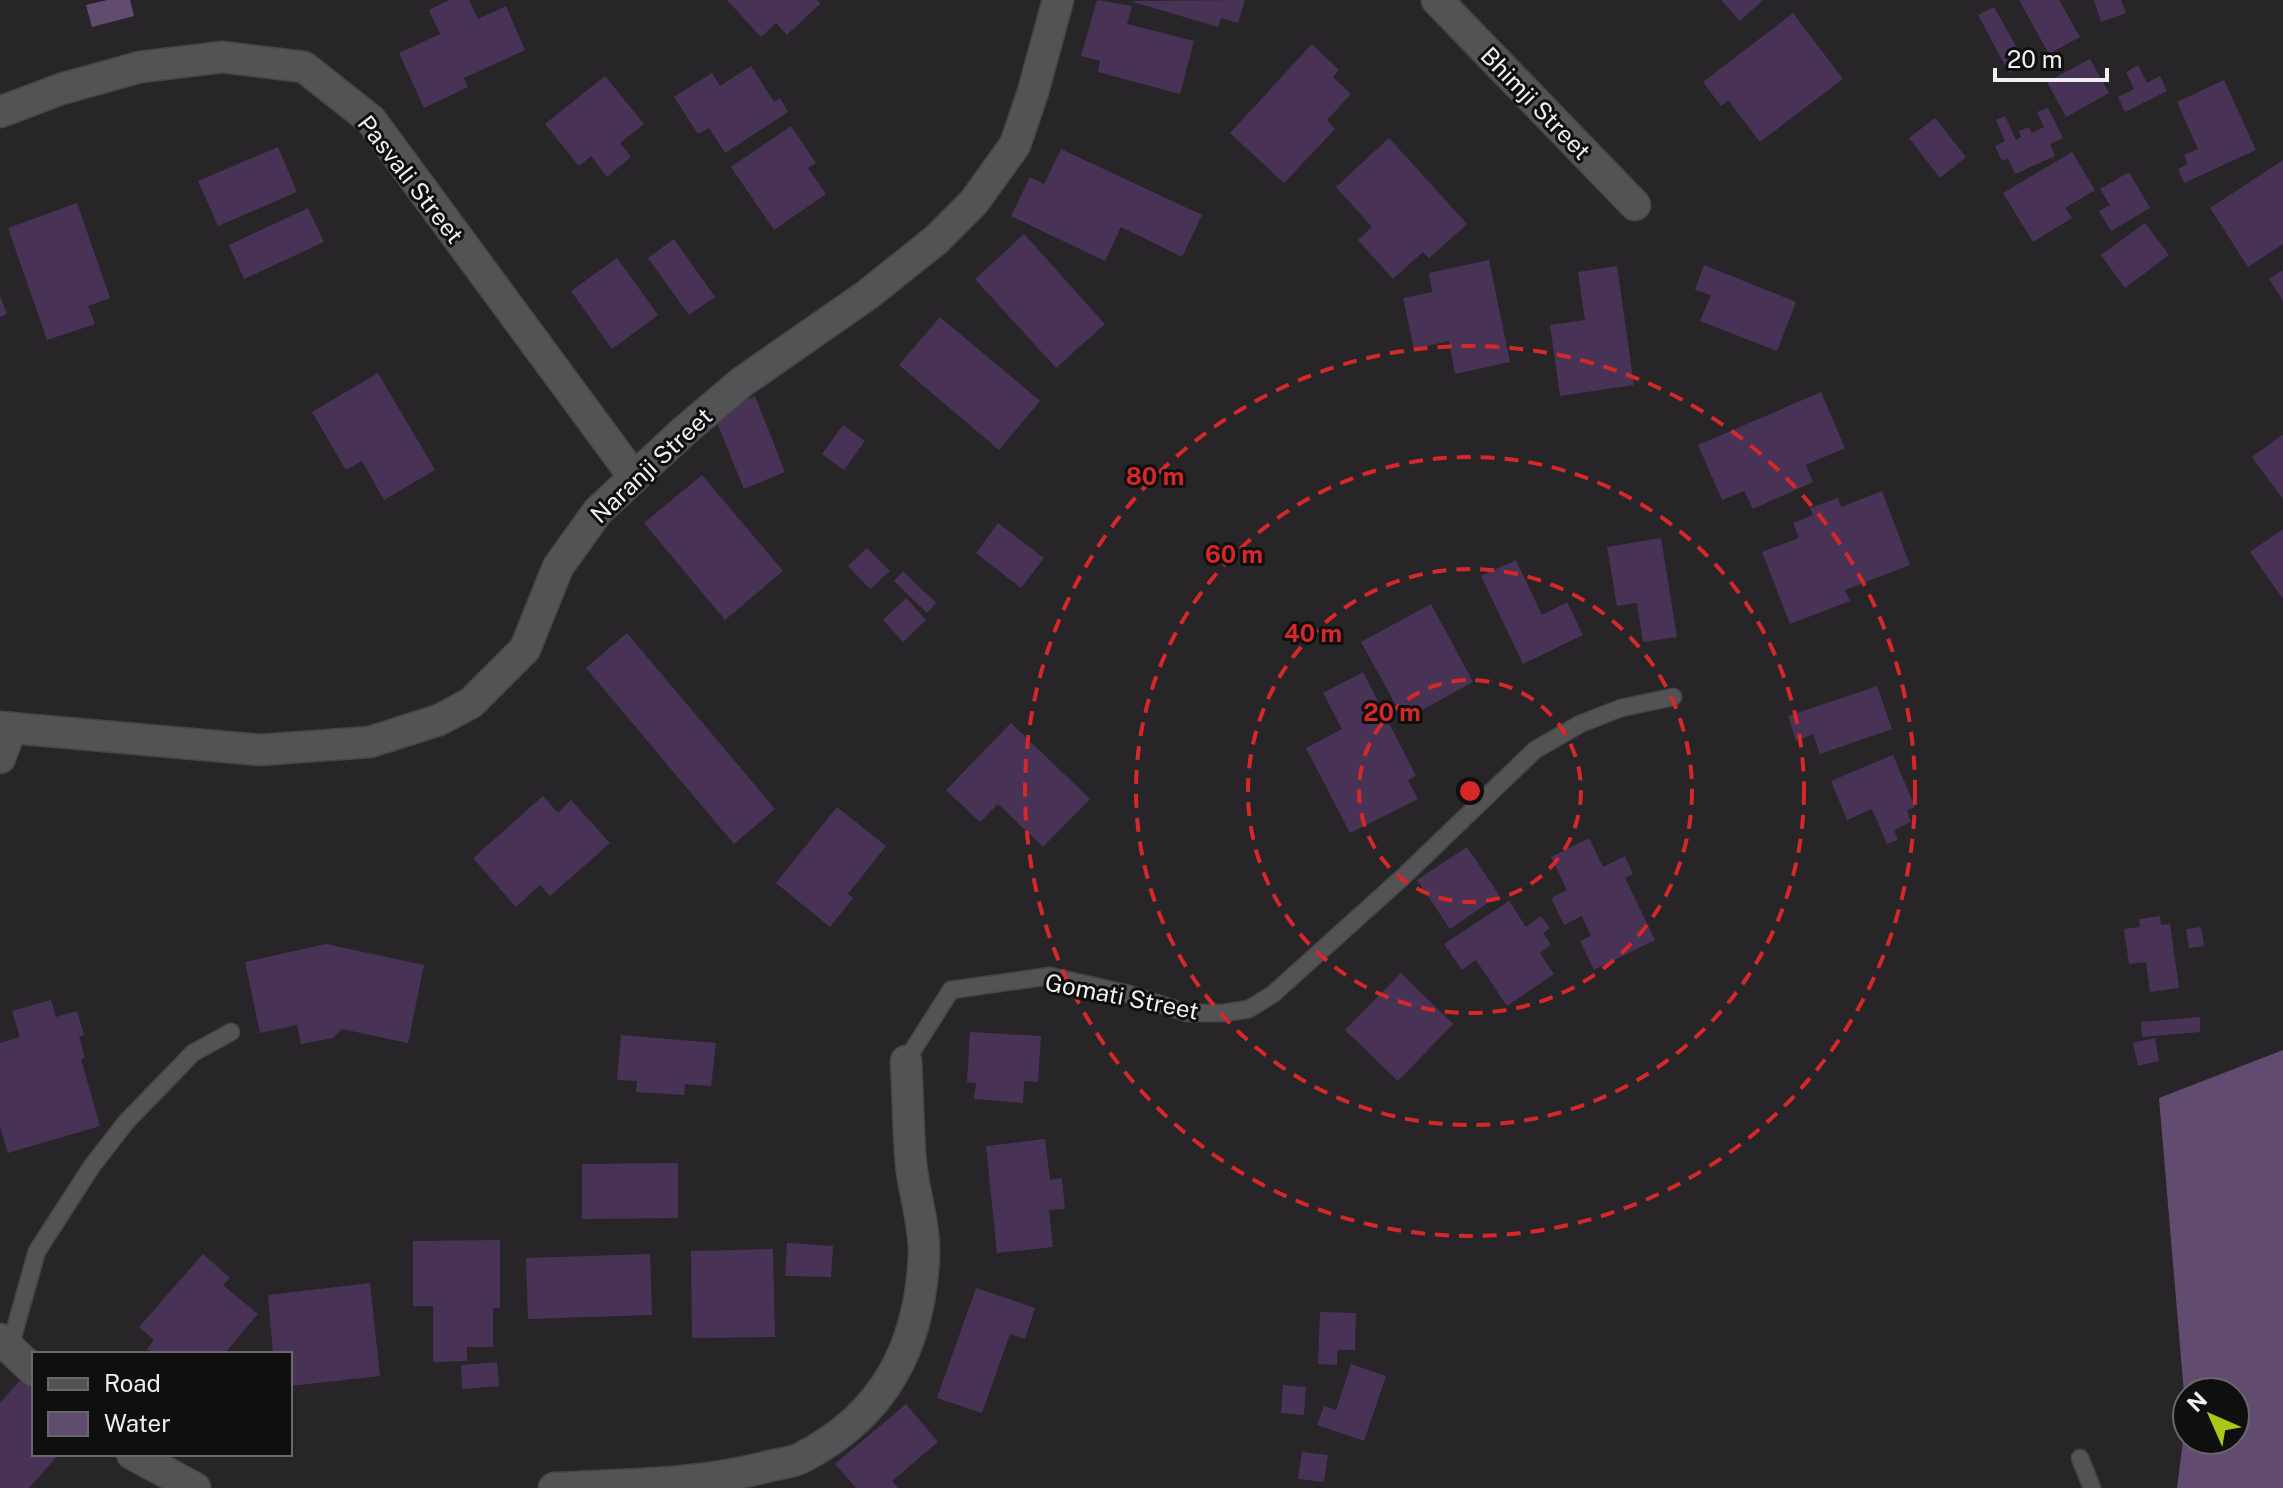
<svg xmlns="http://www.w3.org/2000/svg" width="2283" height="1488" viewBox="0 0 2283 1488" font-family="'Public Sans',sans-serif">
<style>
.water{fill:#614c70;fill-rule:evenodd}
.building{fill:#483356}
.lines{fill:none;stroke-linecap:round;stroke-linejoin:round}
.lane-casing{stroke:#464447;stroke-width:19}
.street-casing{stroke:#464447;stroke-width:33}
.lane{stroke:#535255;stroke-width:16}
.street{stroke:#535255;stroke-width:30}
.ring{fill:none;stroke:#d62828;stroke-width:4;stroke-dasharray:14 10}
.labels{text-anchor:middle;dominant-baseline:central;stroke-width:6;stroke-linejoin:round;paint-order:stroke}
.street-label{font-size:24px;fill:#efeef0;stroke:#0f0f10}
.centre{fill:#d62828;stroke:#0f0f10;stroke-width:4}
.ring-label{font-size:24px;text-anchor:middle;font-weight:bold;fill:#d62828;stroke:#0f0f10;stroke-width:6;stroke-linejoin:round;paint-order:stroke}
</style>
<rect width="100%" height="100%" fill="#272528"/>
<g class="water">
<polygon points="107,0 130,0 134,16 92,27 86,5"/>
<path d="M2283 1050V1488H2177L2186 1417 2159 1098ZM2187 1392H2235V1440H2187Z"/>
</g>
<g class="building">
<polygon points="449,0 469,0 478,19 506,6 525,50 464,78 468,87 424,108 399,53 440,34 429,10"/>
<polygon points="727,0 817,0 820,4 787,35 776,23 761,37"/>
<polygon points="1097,0 1132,6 1127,24 1194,41 1180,94 1098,72 1100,61 1081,56"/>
<polygon points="1245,0 1238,23 1221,18 1218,27 1130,1"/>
<polygon points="1721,0 1763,0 1740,21"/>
<polygon points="2019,0 2059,0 2080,37 2049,54"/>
<polygon points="2094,0 2121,0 2126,13 2101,22"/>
<polygon points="1994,7 2026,64 2009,73 1978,15"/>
<polygon points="1793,13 1843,79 1760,142 1728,100 1721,106 1703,82"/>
<polygon points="1312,44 1339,70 1333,77 1351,94 1327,120 1335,129 1284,183 1230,133"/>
<polygon points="2090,59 2109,93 2066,117 2047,82"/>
<polygon points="2138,65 2147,83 2160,76 2167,91 2125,112 2118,97 2134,89 2126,72"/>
<polygon points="751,66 774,102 780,98 788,112 725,153 709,128 698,134 674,97 712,73 720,86"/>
<polygon points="605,76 644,124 620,143 631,157 607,177 591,156 579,166 545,124"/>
<polygon points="2224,80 2256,150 2184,183 2178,169 2188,164 2184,155 2198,149 2177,102"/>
<polygon points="2048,108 2063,138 2050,144 2055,156 2015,174 2008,158 2002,161 1995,146 2005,141 1996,120 2005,116 2016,140 2021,137 2019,131 2029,127 2032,133 2044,127 2037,112"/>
<polygon points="1935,118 1966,157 1940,178 1909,138"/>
<polygon points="791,126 816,163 808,168 826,194 774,230 731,167"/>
<polygon points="1389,138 1467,224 1429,258 1423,252 1393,279 1358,240 1372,227 1336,187"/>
<polygon points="278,147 297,192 218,226 198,181"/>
<polygon points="1061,149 1202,215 1182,257 1121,227 1105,261 1011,216 1030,177 1044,184"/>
<polygon points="2072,152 2095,190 2065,208 2072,218 2033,242 2003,193"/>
<polygon points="2283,160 2283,244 2248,267 2210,208"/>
<polygon points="2129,172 2150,208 2111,231 2099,211 2110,205 2100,189"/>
<polygon points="77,203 110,298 88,306 95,324 47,340 8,228"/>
<polygon points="308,208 324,242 244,279 229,245"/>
<polygon points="2145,223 2169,255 2125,288 2101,255"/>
<polygon points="1024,234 1105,324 1056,368 975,279"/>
<polygon points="674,239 715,297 689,315 648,258"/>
<polygon points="617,258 658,315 612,349 571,291"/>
<polygon points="1489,260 1510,362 1455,374 1449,341 1414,349 1403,298 1432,292 1429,273"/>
<polygon points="1704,265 1796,302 1777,351 1700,321 1711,295 1695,290"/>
<polygon points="1617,266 1634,385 1560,396 1550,325 1585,320 1578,272"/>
<polygon points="2283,270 2283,301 2269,279"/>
<polygon points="0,296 7,314 0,317"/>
<polygon points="940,317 1040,401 999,450 899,365"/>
<polygon points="378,373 435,470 384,500 362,461 346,470 312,412"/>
<polygon points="1821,392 1845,448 1806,465 1813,482 1753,509 1744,491 1722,500 1698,445"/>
<polygon points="755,396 785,472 744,489 713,413"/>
<polygon points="843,425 865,441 844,470 822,454"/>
<polygon points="2283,434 2283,499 2252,457"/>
<polygon points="702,475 783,571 725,620 644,523"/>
<polygon points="1882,491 1910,565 1845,590 1850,601 1790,624 1762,552 1799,538 1793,523 1813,515 1810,508 1838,498 1841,507"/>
<polygon points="998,523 1044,558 1021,588 976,553"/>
<polygon points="2283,529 2283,599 2250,552"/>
<polygon points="1661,538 1677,637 1643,642 1637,603 1617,606 1607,547"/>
<polygon points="867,548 890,571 870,589 848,566"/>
<polygon points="1516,560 1542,615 1567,602 1583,635 1523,664 1481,576"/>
<polygon points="903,571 936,603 927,613 894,581"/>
<polygon points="906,598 926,620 903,642 883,620"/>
<polygon points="1431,604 1473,682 1404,720 1361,642"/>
<polygon points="627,633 775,809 734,844 586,668"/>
<polygon points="1363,672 1416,776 1408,780 1418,799 1350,833 1306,748 1342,729 1323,693"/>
<polygon points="1877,686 1892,729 1820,754 1813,734 1796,741 1788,716"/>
<polygon points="1011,723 1090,799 1043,847 998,804 980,822 946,790"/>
<polygon points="1893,755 1915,807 1907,810 1911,822 1894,830 1898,840 1887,844 1872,809 1847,820 1831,781"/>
<polygon points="543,796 558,813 571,800 610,843 550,896 540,885 516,907 473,858"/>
<polygon points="837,807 886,846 848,894 853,898 830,927 776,883"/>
<polygon points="1589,838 1603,867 1625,856 1633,874 1625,878 1655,940 1594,970 1580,941 1591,936 1582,916 1564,925 1551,898 1567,890 1551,857"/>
<polygon points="1467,847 1499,895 1450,929 1417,880"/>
<polygon points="1509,901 1526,927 1541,916 1550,928 1543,933 1551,945 1540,953 1554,974 1507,1006 1476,960 1462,970 1444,944"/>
<polygon points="2160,916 2161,925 2170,924 2179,988 2150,992 2146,962 2129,964 2124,929 2140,927 2139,919"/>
<polygon points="2201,927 2204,946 2189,948 2186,929"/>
<polygon points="326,944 424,965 408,1043 342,1029 333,1038 301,1044 297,1025 260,1033 245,962"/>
<polygon points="1401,973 1453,1024 1398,1081 1345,1030"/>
<polygon points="51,1000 56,1017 77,1011 84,1035 79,1036 85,1058 81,1059 100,1126 8,1153 0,1126 0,1043 20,1037 12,1011"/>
<polygon points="2200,1017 2200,1032 2142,1037 2141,1022"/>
<polygon points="970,1032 1041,1036 1038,1082 1024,1081 1023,1103 974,1099 976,1083 967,1082"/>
<polygon points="621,1035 716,1043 711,1086 685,1084 684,1095 636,1092 637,1081 617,1080"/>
<polygon points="2155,1038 2159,1061 2138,1066 2133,1043"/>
<polygon points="1045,1139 1050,1180 1062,1178 1065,1209 1049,1210 1053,1247 997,1253 986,1146"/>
<polygon points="678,1163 678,1218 582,1219 582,1164"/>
<polygon points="500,1240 500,1308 493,1308 493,1347 467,1347 467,1361 433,1362 433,1306 413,1306 413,1241"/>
<polygon points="787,1243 833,1246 831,1277 785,1276"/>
<polygon points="773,1249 775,1337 692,1338 691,1251"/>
<polygon points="203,1254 230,1278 223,1285 258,1314 224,1354 153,1354 147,1349 154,1340 139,1327"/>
<polygon points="650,1254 652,1315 528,1319 526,1258"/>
<polygon points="370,1283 380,1376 290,1386 290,1354 273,1354 268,1295"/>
<polygon points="976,1288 1035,1308 1025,1339 1010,1334 982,1413 937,1398"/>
<polygon points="1320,1312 1356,1313 1355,1350 1337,1350 1337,1365 1318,1364"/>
<polygon points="497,1362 499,1386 462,1389 461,1365"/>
<polygon points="1351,1364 1386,1376 1364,1441 1317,1425 1324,1406 1336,1410"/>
<polygon points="21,1379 34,1391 34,1454 59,1454 29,1488 0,1488 0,1403"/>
<polygon points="1283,1385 1306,1387 1304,1415 1281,1413"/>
<polygon points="906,1404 938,1442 892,1481 898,1488 856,1488 835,1464"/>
<polygon points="1302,1452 1328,1455 1324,1482 1298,1479"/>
</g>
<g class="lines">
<g class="lane-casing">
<g id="lane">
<polyline points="906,1061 951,990 1050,976 1129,994 1187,1013 1223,1013 1249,1009 1273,994 1404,876 1535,750 1580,724 1621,708 1673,697"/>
<polyline points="10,1347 37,1251 92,1166 127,1121 193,1053 231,1032"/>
<polyline points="2080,1458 2092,1488"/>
</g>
</g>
<g class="street-casing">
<g id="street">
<polyline points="1437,0 1635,205"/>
<polyline points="0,112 61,89 140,67 222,57 304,67 371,120 634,477"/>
<polyline points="0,727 260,750 370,742 439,720 471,703 525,649 558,567 598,511 683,432 742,382 867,295 936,240 974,202 1015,145 1033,92 1058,0"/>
<polyline points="0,758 11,728"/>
<polyline points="0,1339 34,1371"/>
<polyline points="132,1454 195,1488"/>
<path d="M554 1488C625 1484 697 1485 766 1467 777 1464 791 1463 801 1458 885 1415 920 1346 924 1255 925 1225 914 1194 911 1164 908 1130 908 1095 906 1061"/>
</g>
</g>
<use href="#lane" class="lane"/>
<use href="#street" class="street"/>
</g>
<g class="ring">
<circle cx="1470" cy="791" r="111"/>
<circle cx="1470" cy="791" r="222"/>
<circle cx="1470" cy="791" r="334"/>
<circle cx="1470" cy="791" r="445"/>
</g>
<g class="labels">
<g class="street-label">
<text transform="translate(1536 103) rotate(46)">Bhimji Street</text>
<text transform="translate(411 179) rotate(52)">Pasvali Street</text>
<text transform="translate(651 465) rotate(-43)">Naranji Street</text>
<text transform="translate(1122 996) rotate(11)">Gomati Street</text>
</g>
</g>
<circle cx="1470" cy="791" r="12" class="centre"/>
<g class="ring-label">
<text x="1155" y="485">80 m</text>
<text x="1234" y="563">60 m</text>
<text x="1313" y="642">40 m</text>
<text x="1392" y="721">20 m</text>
</g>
<rect x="32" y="1352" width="260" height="104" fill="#0f0f10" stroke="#69686a" stroke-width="2"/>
<rect x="48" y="1378" width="40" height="12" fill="#535255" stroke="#69686a" stroke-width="2"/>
<text x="104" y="1392" font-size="24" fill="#efeef0">Road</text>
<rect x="48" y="1412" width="40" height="24" fill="#614c70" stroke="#69686a" stroke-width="2"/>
<text x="104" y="1432" font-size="24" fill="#efeef0">Water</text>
<g transform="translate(2211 1416) rotate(315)"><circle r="38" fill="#0f0f10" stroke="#69686a" stroke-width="2"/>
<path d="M0-6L14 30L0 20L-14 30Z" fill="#a9c719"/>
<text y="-12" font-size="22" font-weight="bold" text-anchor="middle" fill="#efeef0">N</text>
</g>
<path d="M1995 68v12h112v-12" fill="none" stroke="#efeef0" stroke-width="4"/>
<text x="2007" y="68" font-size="24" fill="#efeef0" stroke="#0f0f10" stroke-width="6" paint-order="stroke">20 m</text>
</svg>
